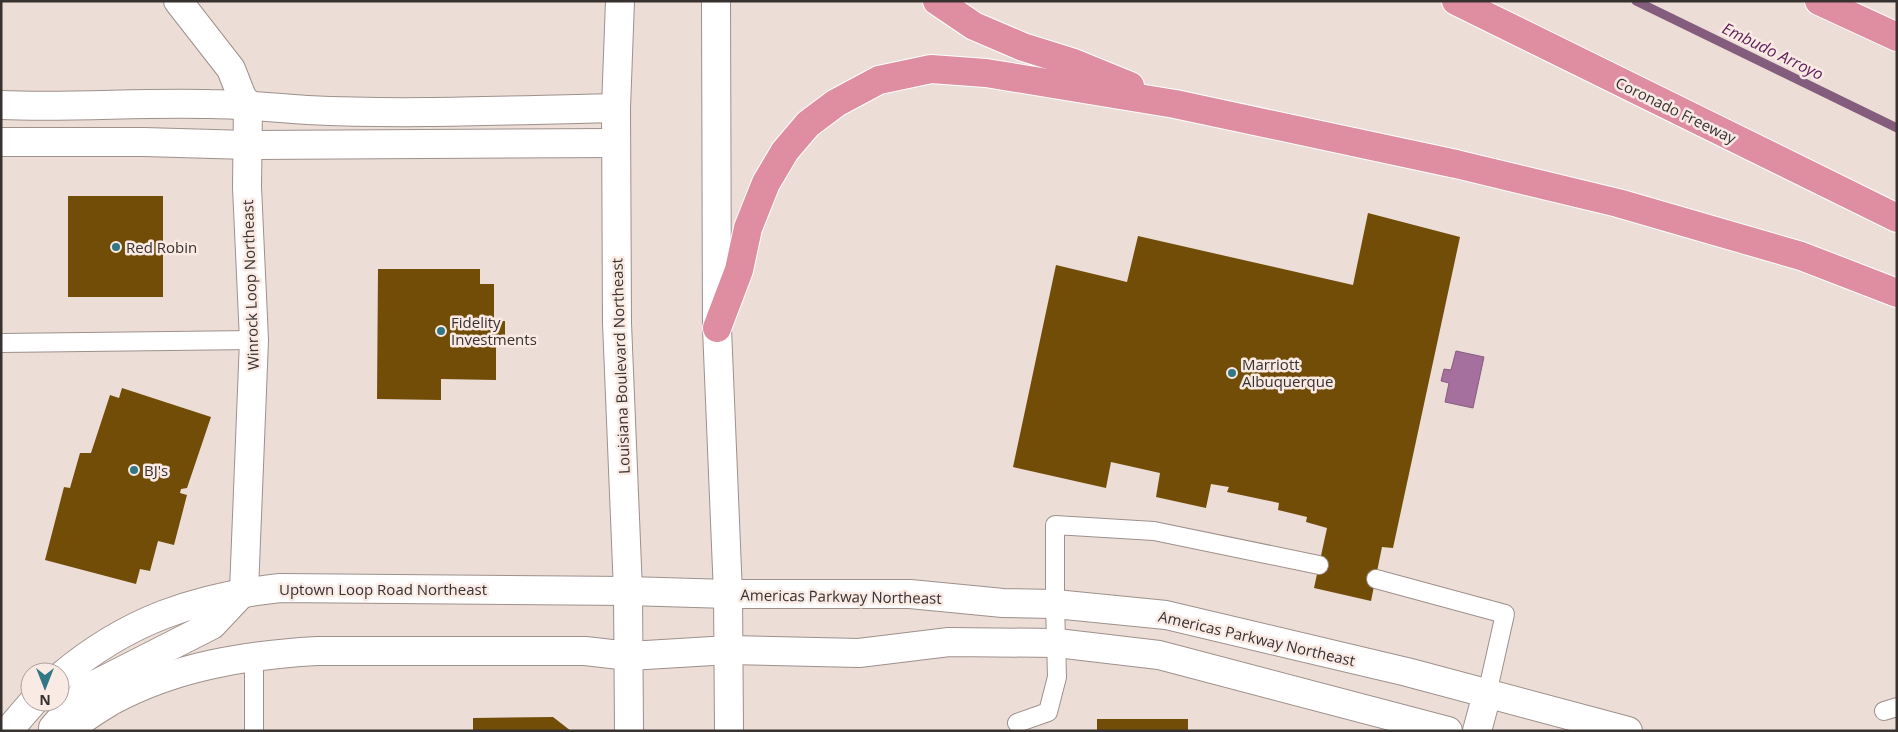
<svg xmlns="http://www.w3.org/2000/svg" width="1898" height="732" viewBox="0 0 1898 732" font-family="'Open Sans',sans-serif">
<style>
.water{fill:#a5709e;stroke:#845d7d}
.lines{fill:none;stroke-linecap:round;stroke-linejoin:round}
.stream{stroke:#845d7d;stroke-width:9}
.building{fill:#724d08}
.lane-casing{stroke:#9e908b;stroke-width:20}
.street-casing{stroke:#9e908b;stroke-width:30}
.secondary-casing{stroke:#9e908b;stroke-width:30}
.highway-casing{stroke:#fff;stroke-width:30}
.lane{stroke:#fff;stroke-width:18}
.street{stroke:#fff;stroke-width:28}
.secondary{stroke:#fff;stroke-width:28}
.highway{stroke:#de8ea0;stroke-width:28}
.poi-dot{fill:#327785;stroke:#faeae4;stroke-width:2}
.labels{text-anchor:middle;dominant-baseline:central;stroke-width:5;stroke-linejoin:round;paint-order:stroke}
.street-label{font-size:15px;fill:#37312f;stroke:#faeae4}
.poi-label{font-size:15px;fill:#37312f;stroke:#faeae4;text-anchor:start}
.water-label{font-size:16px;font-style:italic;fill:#5d1c58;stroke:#faeae4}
</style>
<rect width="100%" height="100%" fill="#ecddd7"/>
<polygon class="water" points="1456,351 1484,357 1473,408 1445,402 1449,383 1441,381 1444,369 1451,370"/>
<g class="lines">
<polyline class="stream" points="1636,1 1897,128"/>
</g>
<g class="building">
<rect x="68" y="196" width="95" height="101"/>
<polygon points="1368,213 1460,237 1393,548 1382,547 1371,601 1314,588 1327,528 1306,522 1307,517 1278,510 1279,503 1227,492 1229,487 1211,484 1206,508 1156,497 1160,473 1111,462 1106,488 1013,467 1056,265 1127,282 1138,236 1353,285"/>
<polygon points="378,269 480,269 480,284 494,284 494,321 505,321 505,341 496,341 496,380 441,379 441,400 377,399"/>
<polygon points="122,388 211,417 187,488 181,489 180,493 187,495 174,545 158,541 150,571 140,569 136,584 45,560 64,487 70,488 80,453 91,453 110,395 119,398"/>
<polygon points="553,717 571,731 473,731 473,718"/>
<rect x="1097" y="719" width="91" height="12"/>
</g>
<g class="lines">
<g class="lane-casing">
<g id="lane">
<polyline points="1,343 254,340"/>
<polyline points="1376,579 1505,614 1487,694"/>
<polyline points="254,657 254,731"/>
<polyline points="1884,711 1897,707"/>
<polyline points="1017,723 1048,712 1057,677 1055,604 1055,525 1154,531 1319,565"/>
</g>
</g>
<g class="street-casing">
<g id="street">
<polyline points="178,1 231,69 242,97 248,104 247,187 254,340 244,591"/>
<path d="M1 105C71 108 140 102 209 104 242 104 274 108 307 110 410 115 513 110 616 108"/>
<polyline points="1,142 144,142 248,145 616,143"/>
<polyline points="1477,731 1487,694"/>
</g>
</g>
<g class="secondary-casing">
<g id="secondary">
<polyline points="620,1 616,108 617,323 628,591 629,731"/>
<polyline points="716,1 717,328 728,594 729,731"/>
<path d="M60 677C126 621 195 597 280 588L628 591 728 594H910L1003 603 1055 604 1166 615 1407 672 1628 731"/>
<polyline points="53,728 88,688 212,625 244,591"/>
<polyline points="8,731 33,702"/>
<path d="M69 731C82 718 98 709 113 700 176 666 247 655 317 651H585L629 656 729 650 859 653 949 642 1057 643 1159 655 1448 731"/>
</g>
</g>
<g class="highway-casing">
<g id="highway">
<polyline points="937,1 974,26 1023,47 1071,62 1130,86"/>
<polyline points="1456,1 1897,218"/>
<polyline points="1819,1 1897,37"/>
<polyline points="717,328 739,270 748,228 766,183 785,151 808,124 836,103 879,80 931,69 986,73 1175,104 1456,164 1618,203 1801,256 1897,293"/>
</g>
</g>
<use href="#lane" class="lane"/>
<use href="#street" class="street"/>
<use href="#secondary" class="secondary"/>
<use href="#highway" class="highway"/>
</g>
<g class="poi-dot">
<circle cx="116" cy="247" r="5"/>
<circle cx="441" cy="331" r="5"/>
<circle cx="1232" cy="373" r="5"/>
<circle cx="134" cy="470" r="5"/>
</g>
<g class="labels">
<g class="street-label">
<text transform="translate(1676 110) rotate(26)">Coronado Freeway</text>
<text transform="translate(250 285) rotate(-92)">Winrock Loop Northeast</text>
<text transform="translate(620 366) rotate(-92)">Louisiana Boulevard Northeast</text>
<text x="383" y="589">Uptown Loop Road Northeast</text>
<text transform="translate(841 596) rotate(1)">Americas Parkway Northeast</text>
<text transform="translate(1257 638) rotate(13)">Americas Parkway Northeast</text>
</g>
<g class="poi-label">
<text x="126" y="247">Red Robin</text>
<text x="451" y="322">Fidelity<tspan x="451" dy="17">Investments</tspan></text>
<text x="1242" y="364">Marriott<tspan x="1242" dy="17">Albuquerque</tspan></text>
<text x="144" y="470">BJ's</text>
</g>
<g class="water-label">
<text transform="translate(1773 51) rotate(26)">Embudo Arroyo</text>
</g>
</g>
<rect width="1898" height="732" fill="none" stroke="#37312f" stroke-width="5"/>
<g transform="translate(45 687) rotate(180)"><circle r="24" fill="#faeae4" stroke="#aca09c"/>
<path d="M0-4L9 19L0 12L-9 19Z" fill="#327785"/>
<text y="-8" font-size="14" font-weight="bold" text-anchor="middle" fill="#37312f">N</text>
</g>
</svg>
